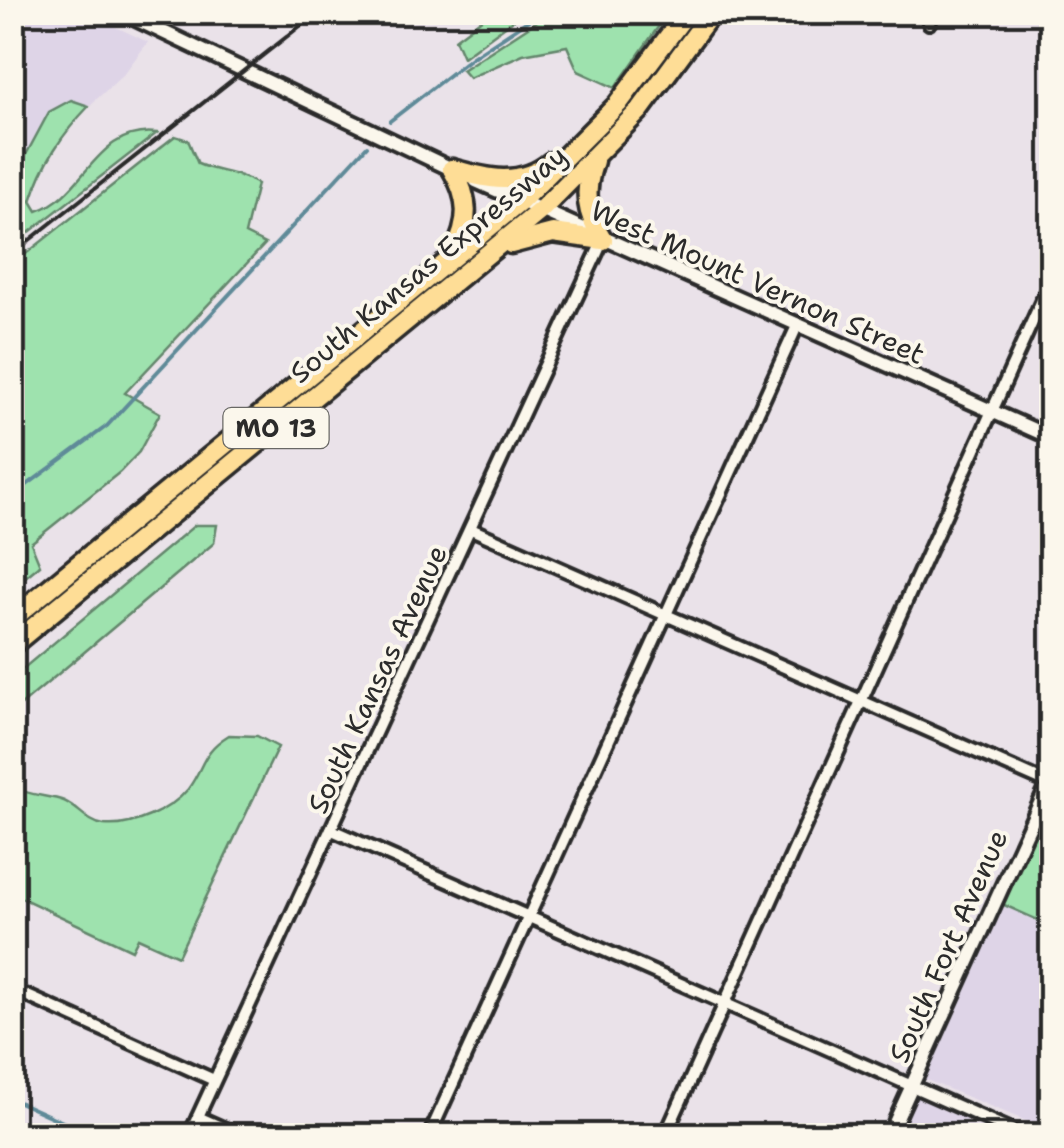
<svg xmlns="http://www.w3.org/2000/svg" width="1064" height="1148" viewBox="0 0 1064 1148" font-family="'Shantell Sans',sans-serif">
<style>
.built{fill:#ded4e7}
.green{fill:#9ee2ae;stroke:#64866c;stroke-width:2.5}
.lines{fill:none;stroke-linecap:round;stroke-linejoin:round}
.stream{stroke:#5e8a98;stroke-width:4}
.minor-casing{stroke:#2b2b2b;stroke-width:18}
.tertiary-casing{stroke:#2b2b2b;stroke-width:20}
.primary-casing{stroke:#2b2b2b;stroke-width:25}
.minor{stroke:#fbf7ec;stroke-width:10}
.tertiary{stroke:#fbf7ec;stroke-width:12}
.primary{stroke:#fedd96;stroke-width:18}
.rail{stroke:#2b2b2b;stroke-width:4}
.labels{text-anchor:middle;dominant-baseline:central;stroke-width:8;stroke-linejoin:round;paint-order:stroke}
.shield{fill:#fbf7ec;stroke:#696865;stroke-width:2.5}
.shield-label{font-size:25px;font-weight:bold;fill:#2b2b2b}
.street-label{font-size:28px;fill:#2b2b2b;stroke:#fbf7ec}
</style>
<rect width="100%" height="100%" fill="#eae2e9"/>
<filter id="ink" filterUnits="userSpaceOnUse"><feTurbulence type="fractalNoise" baseFrequency=".01" numOctaves="2"/><feDisplacementMap in="SourceGraphic" scale="20" xChannelSelector="R" yChannelSelector="G"/><feConvolveMatrix kernelMatrix="1 2 1 2 8 2 1 2 1" color-interpolation-filters="sRGB"/></filter>
<g filter="url(#ink)">
<g class="built">
<polygon points="13,13 86,13 148,42 123,75 89,106 71,100 13,179"/>
<polygon points="1002,904 1051,926 1051,1131 924,1079"/>
<polygon points="917,1095 969,1116 960,1135 897,1136"/>
</g>
<g class="green">
<polygon points="491,12 523,13 463,57 455,39"/>
<polygon points="551,12 668,12 668,13 615,88 578,71 567,46 523,54 469,78 462,70"/>
<path d="M71 100 89 106C62 134 43 163 31 201L37 211C86 195 95 126 157 133L13 245V179L49 112Z"/>
<path d="M175 136 188 140 198 164C219 173 237 171 257 184L245 234 265 244 125 393 160 413 139 452 120 472 31 543 40 565 13 587V264Z"/>
<polygon points="195,525 217,525 214,543 13,712 13,677"/>
<path d="M229 735 257 736 278 747 178 956 138 938 132 950 13 894V787C32 797 49 795 64 801 78 807 88 823 104 825 131 828 171 810 188 789 205 766 201 752 229 735Z"/>
<polygon points="1051,796 1051,926 1002,904"/>
</g>
<g class="lines">
<g class="stream">
<polyline points="390,121 471,58 541,12"/>
<polyline points="12,496 107,426 367,146"/>
<polyline points="12,1099 94,1136"/>
</g>
<g class="minor-casing">
<g id="minor">
<polyline points="929,23 934,12"/>
<polyline points="471,529 1052,785"/>
<polyline points="332,830 1025,1136"/>
<polyline points="12,989 214,1080"/>
<polyline points="198,1117 241,1136"/>
<polyline points="189,1136 603,240"/>
<polyline points="429,1136 797,326"/>
<polyline points="665,1136 1052,278"/>
</g>
</g>
<g class="tertiary-casing">
<g id="tertiary">
<polyline points="121,12 458,172"/>
<polyline points="476,181 1052,438"/>
<polyline points="889,1136 1052,777"/>
</g>
</g>
<g class="primary-casing">
<g id="primary">
<path d="M594 161C583 192 586 213 603 240"/>
<path d="M452 169C487 179 520 188 551 162"/>
<path d="M452 169C470 199 470 222 454 253"/>
<polyline points="511,244 553,233 603,240"/>
<polyline points="12,619 520,202 618,104 687,12"/>
<polyline points="12,645 540,211 640,110 712,12"/>
</g>
</g>
<use href="#minor" class="minor"/>
<use href="#tertiary" class="tertiary"/>
<use href="#primary" class="primary"/>
<polyline class="rail" points="12,254 318,12"/>
</g>
</g>
<g class="labels">
<rect class="shield" x="223.5" y="408" width="105" height="40" rx="8"/>
<g class="shield-label">
<text x="276" y="428">MO 13</text>
</g>
<g class="street-label">
<text transform="translate(428 264) rotate(-40)">South Kansas Expressway</text>
<text transform="translate(758 282) rotate(24)">West Mount Vernon Street</text>
<text transform="translate(377 679) rotate(-65)">South Kansas Avenue</text>
<text transform="translate(948 946) rotate(-66)">South Fort Avenue</text>
</g>
</g>
<rect width="1064" height="1148" fill="none" stroke="#fbf7ec" stroke-width="50"/>
<rect x="25" y="25" width="1014" height="1098" fill="none" stroke="#2b2b2b" stroke-width="4" filter="url(#ink)"/>
</svg>
